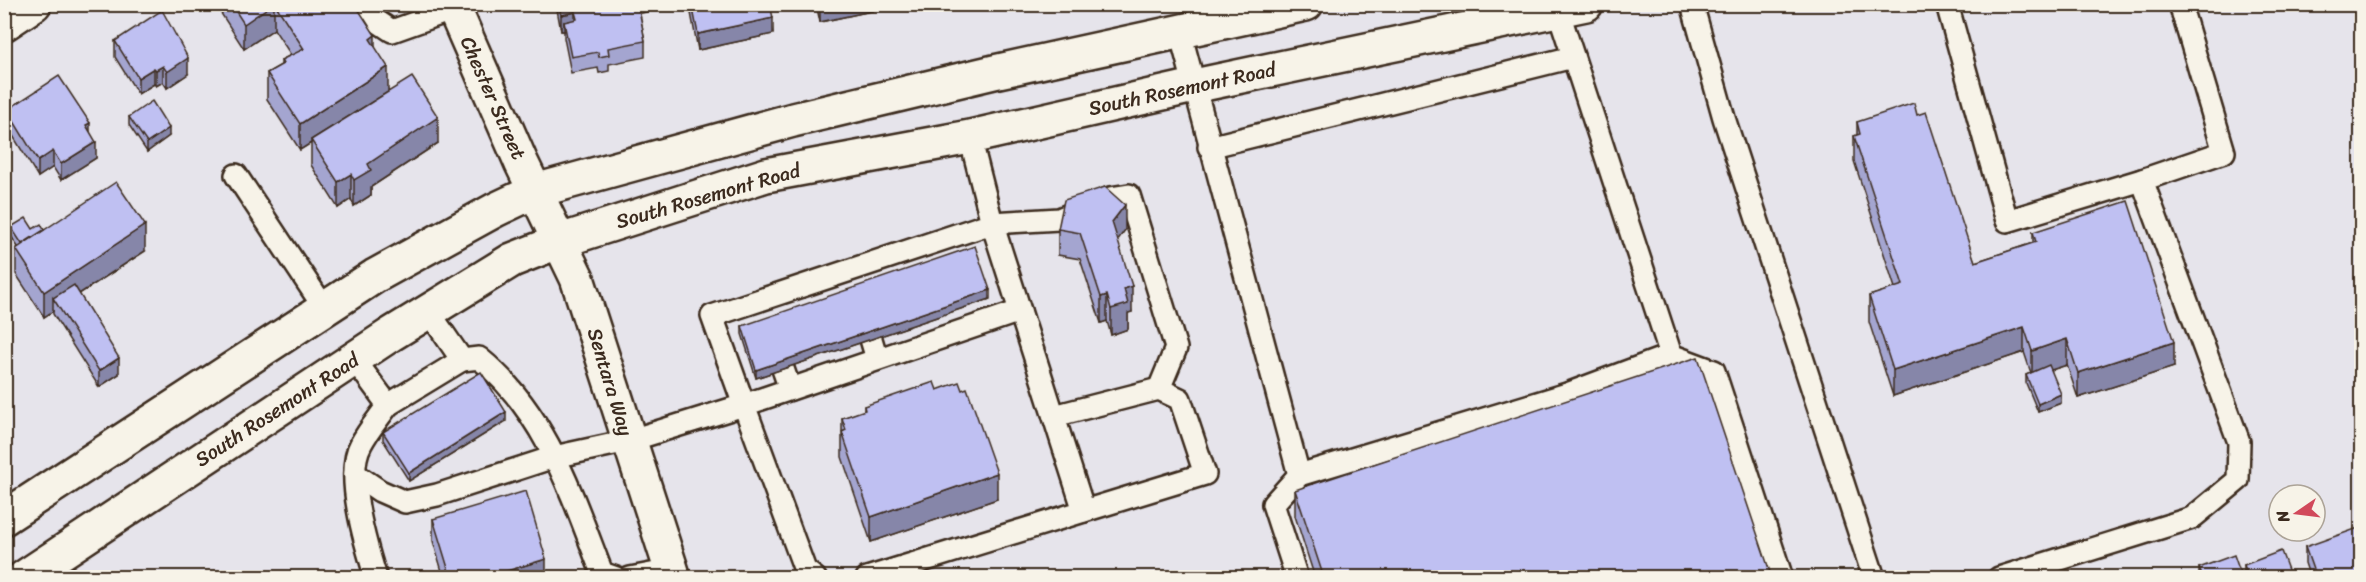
<svg xmlns="http://www.w3.org/2000/svg" width="2366" height="582" viewBox="0 0 2366 582" font-family="Sriracha,sans-serif">
<style>
.lines{fill:none;stroke-linecap:round;stroke-linejoin:round}
.service-casing{stroke:#3b2a1e;stroke-width:26}
.minor-casing{stroke:#3b2a1e;stroke-width:38}
.secondary-casing{stroke:#3b2a1e;stroke-width:38}
.service{stroke:#f7f3e8;stroke-width:21}
.minor{stroke:#f7f3e8;stroke-width:33}
.secondary{stroke:#f7f3e8;stroke-width:33}
.wall{fill:#a4a5d0;stroke:#3b2a1e;stroke-width:1.5}
.shaded-wall{fill:#8686a9;stroke:#3b2a1e;stroke-width:1.5}
.building{fill:#bfc0f2;stroke:#3b2a1e;stroke-width:1.5}
.labels{text-anchor:middle;dominant-baseline:central;stroke-width:4.5;stroke-linejoin:round;paint-order:stroke}
.street-label{font-size:20px;fill:#3b2a1e;stroke:#f7f3e8}
</style>
<rect width="100%" height="100%" fill="#e6e4eb"/>
<filter id="ink" filterUnits="userSpaceOnUse"><feTurbulence type="fractalNoise" baseFrequency=".0167" numOctaves="2"/><feDisplacementMap in="SourceGraphic" scale="12" xChannelSelector="R" yChannelSelector="G"/><feConvolveMatrix kernelMatrix="1 2 1 2 8 2 1 2 1" color-interpolation-filters="sRGB"/></filter>
<g filter="url(#ink)">
<g class="lines">
<g class="service-casing">
<g id="service">
<polyline points="369,4 374,19 392,31 454,9"/>
<polyline points="1692,4 1724,118 1874,578"/>
<polyline points="1947,4 2007,221 2142,180"/>
<polyline points="1558,10 1671,355 1714,371 1782,578"/>
<polyline points="1180,32 1299,475 1273,504 1297,578"/>
<polyline points="1209,147 1573,57"/>
<polyline points="236,175 325,309"/>
<polyline points="871,339 877,359"/>
<polyline points="354,359 388,405 462,360 429,312"/>
<path d="M462 360 479 358C546 412 572 495 602 573L616 578"/>
<polyline points="783,369 790,389"/>
<polyline points="1054,416 1159,389 1180,399 1205,474 1084,511"/>
<polyline points="355,474 380,491 405,502 437,495 554,457 628,441 744,405 712,316 992,223 970,137"/>
<polyline points="1299,475 1567,394 1671,355"/>
<path d="M376 578C366 546 344 474 361 444 368 430 379 418 388 405"/>
<polyline points="630,578 672,570"/>
<polyline points="815,578 805,570 744,405 1020,311"/>
<polyline points="867,578 1084,511 992,223 1059,219 1110,198 1129,195 1176,348 1159,389"/>
<polyline points="1999,578 2192,518 2238,480 2239,442 2142,180 2224,152 2180,4"/>
</g>
</g>
<g class="minor-casing">
<g id="minor">
<polyline points="452,4 521,162 577,278 674,578"/>
<polyline points="4,24 34,4"/>
</g>
</g>
<g class="secondary-casing">
<g id="secondary">
<polyline points="4,518 375,276 495,210 535,191 793,120 994,72 1306,4"/>
<polyline points="23,578 390,335 512,260 560,241 766,175 970,137 1194,86 1586,4"/>
</g>
</g>
<use href="#service" class="service"/>
<use href="#minor" class="minor"/>
<use href="#secondary" class="secondary"/>
</g>
<g class="wall">
<polygon points="215,4 355,4 375,47 388,91 438,143 371,187 371,195 354,206 351,199 338,208 311,165 311,143 300,150 267,99 267,73 281,65 281,60 291,55 274,29 244,49"/>
<polygon points="556,4 638,4 645,41 645,57 609,64 609,71 599,73 598,68 571,73 564,38 564,31 561,31"/>
<polygon points="691,4 770,4 773,34 698,50 691,13"/>
<polygon points="816,4 895,4 895,6 820,22"/>
<polygon points="115,41 188,74 167,88 163,82 156,86 154,84 138,94 115,57"/>
<polygon points="7,110 90,132 96,158 61,180 53,167 38,177 7,126"/>
<polygon points="1917,115 1975,262 2033,243 2033,232 2174,367 2078,398 2067,365 2051,370 2061,403 2038,412 2026,383 2026,375 2031,373 2024,352 1893,396 1869,322 1869,296 1895,288 1854,161 1854,136 1857,135 1857,122"/>
<polygon points="129,117 169,136 147,152 129,125"/>
<polygon points="11,227 44,230 145,251 79,294 119,374 99,387 53,314 53,311 44,317 16,274 16,249 18,247 11,236"/>
<polygon points="1058,229 1125,230 1117,240 1132,312 1128,313 1128,329 1111,335 1107,321 1101,323 1080,259 1058,255"/>
<polygon points="990,299 756,378 742,334 742,326"/>
<polygon points="937,390 997,499 871,542 842,457 842,418 864,411 864,406"/>
<polygon points="506,421 409,481 383,440 383,432"/>
<polygon points="1295,490 1772,578 1315,578 1295,516"/>
<polygon points="433,519 546,578 444,578 433,541"/>
<polygon points="2305,547 2361,578 2310,578 2305,563"/>
<polygon points="2244,565 2291,578 2199,578 2199,568 2241,575 2244,574"/>
</g>
<g class="shaded-wall">
<polygon points="273,4 274,4 274,29 244,49 244,24"/>
<polygon points="642,4 661,4 661,8 642,13"/>
<polygon points="827,4 895,4 895,6 820,22 820,6"/>
<polygon points="575,12 575,28 564,22 564,31 561,31 561,15"/>
<polygon points="773,18 773,34 698,50 698,34"/>
<polygon points="375,35 375,60 370,39"/>
<polygon points="188,58 188,74 167,88 167,72"/>
<polygon points="163,66 163,82 156,86 156,70"/>
<polygon points="388,67 388,92 311,140 311,143 300,150 300,124"/>
<polygon points="154,68 154,84 138,94 138,78"/>
<polygon points="438,117 438,143 371,187 371,195 354,206 354,180 368,164"/>
<polygon points="90,123 90,139 86,125"/>
<polygon points="169,128 169,136 147,152 147,143"/>
<polygon points="96,142 96,158 61,180 61,164"/>
<polygon points="53,151 53,167 38,177 38,161"/>
<polygon points="351,174 351,199 338,208 338,182"/>
<polygon points="1125,205 1125,230 1112,248 1112,222"/>
<polygon points="145,225 145,251 59,307 53,298 53,311 44,317 44,292"/>
<polygon points="10,253 10,262 4,265 4,256"/>
<polygon points="1132,286 1132,312 1128,313 1128,329 1111,335 1111,309 1124,289"/>
<polygon points="990,290 990,299 756,378 756,370"/>
<polygon points="1107,295 1107,321 1101,323 1101,297"/>
<polygon points="2024,327 2024,352 1893,396 1893,370"/>
<polygon points="2067,339 2067,365 2032,376 2032,351"/>
<polygon points="2174,342 2174,367 2078,398 2078,373"/>
<polygon points="119,358 119,374 99,387 99,371"/>
<polygon points="2061,394 2061,403 2038,412 2038,404"/>
<polygon points="506,412 506,421 409,481 409,473"/>
<polygon points="997,473 997,499 871,542 871,517"/>
<polygon points="546,559 546,578 484,578"/>
<polygon points="1385,572 1385,578 1369,578"/>
</g>
<g class="building">
<polygon points="231,4 273,4 244,24"/>
<polygon points="275,4 355,4 375,35 370,39 388,67 300,124 267,73 283,64 281,60 304,49"/>
<polygon points="559,4 638,4 645,41 608,48 609,55 599,57 598,52 571,57 564,22 577,19 575,12 561,15"/>
<polygon points="692,4 770,4 773,18 698,34"/>
<polygon points="162,10 188,58 167,72 163,66 156,70 154,68 138,78 115,41"/>
<polygon points="59,76 90,123 86,125 96,142 61,164 53,151 38,161 7,110"/>
<polygon points="412,77 438,117 368,164 371,170 354,180 351,174 338,182 311,140"/>
<polygon points="152,101 169,128 147,143 129,117"/>
<polygon points="1914,103 1917,115 1926,112 1975,262 2036,242 2033,232 2128,201 2174,342 2078,373 2067,339 2032,351 2024,327 1893,370 1869,296 1903,285 1854,136 1860,134 1857,122"/>
<polygon points="116,182 145,225 44,292 16,249"/>
<polygon points="1105,187 1125,205 1112,222 1132,286 1124,289 1128,304 1111,309 1107,295 1101,297 1080,233 1058,229 1064,200"/>
<polygon points="26,218 33,229 41,224 44,230 22,244 11,227"/>
<polygon points="4,244 10,253 4,256"/>
<polygon points="975,246 990,290 756,370 742,326"/>
<polygon points="74,285 119,358 99,371 53,298"/>
<polygon points="1698,357 1772,578 1387,578 1385,572 1369,578 1324,578 1295,490"/>
<polygon points="2049,365 2061,394 2038,404 2026,375"/>
<polygon points="481,372 506,412 409,473 383,432"/>
<polygon points="934,382 937,390 959,382 962,390 967,388 997,473 871,517 842,432 846,430 842,418 865,410 864,406"/>
<polygon points="526,491 546,559 484,578 451,578 433,519"/>
<polygon points="2361,527 2361,578 2316,578 2305,547"/>
<polygon points="2281,551 2291,578 2203,578 2199,568 2234,555 2241,575 2247,573 2244,565"/>
</g>
</g>
<g class="labels">
<g class="street-label">
<text transform="translate(1182 89) rotate(-12)">South Rosemont Road</text>
<text transform="translate(493 98) rotate(66)">Chester Street</text>
<text transform="translate(708 196) rotate(-16)">South Rosemont Road</text>
<text transform="translate(610 382) rotate(73)">Sentara Way</text>
<text transform="translate(277 410) rotate(-33)">South Rosemont Road</text>
</g>
</g>
<rect width="2366" height="582" fill="none" stroke="#f7f3e8" stroke-width="24"/>
<rect x="12" y="12" width="2342" height="558" fill="none" stroke="#3b2a1e" stroke-width="2" filter="url(#ink)"/>
<g transform="translate(2297 513) rotate(256)"><circle r="28" fill="#f7f3e8" stroke="#aca397" stroke-width="1.5"/>
<path d="M0-4.5L10 22L0 15L-10 22Z" fill="#d1495b"/>
<text y="-9" font-size="16" font-weight="bold" text-anchor="middle" fill="#3b2a1e">N</text>
</g>
</svg>
